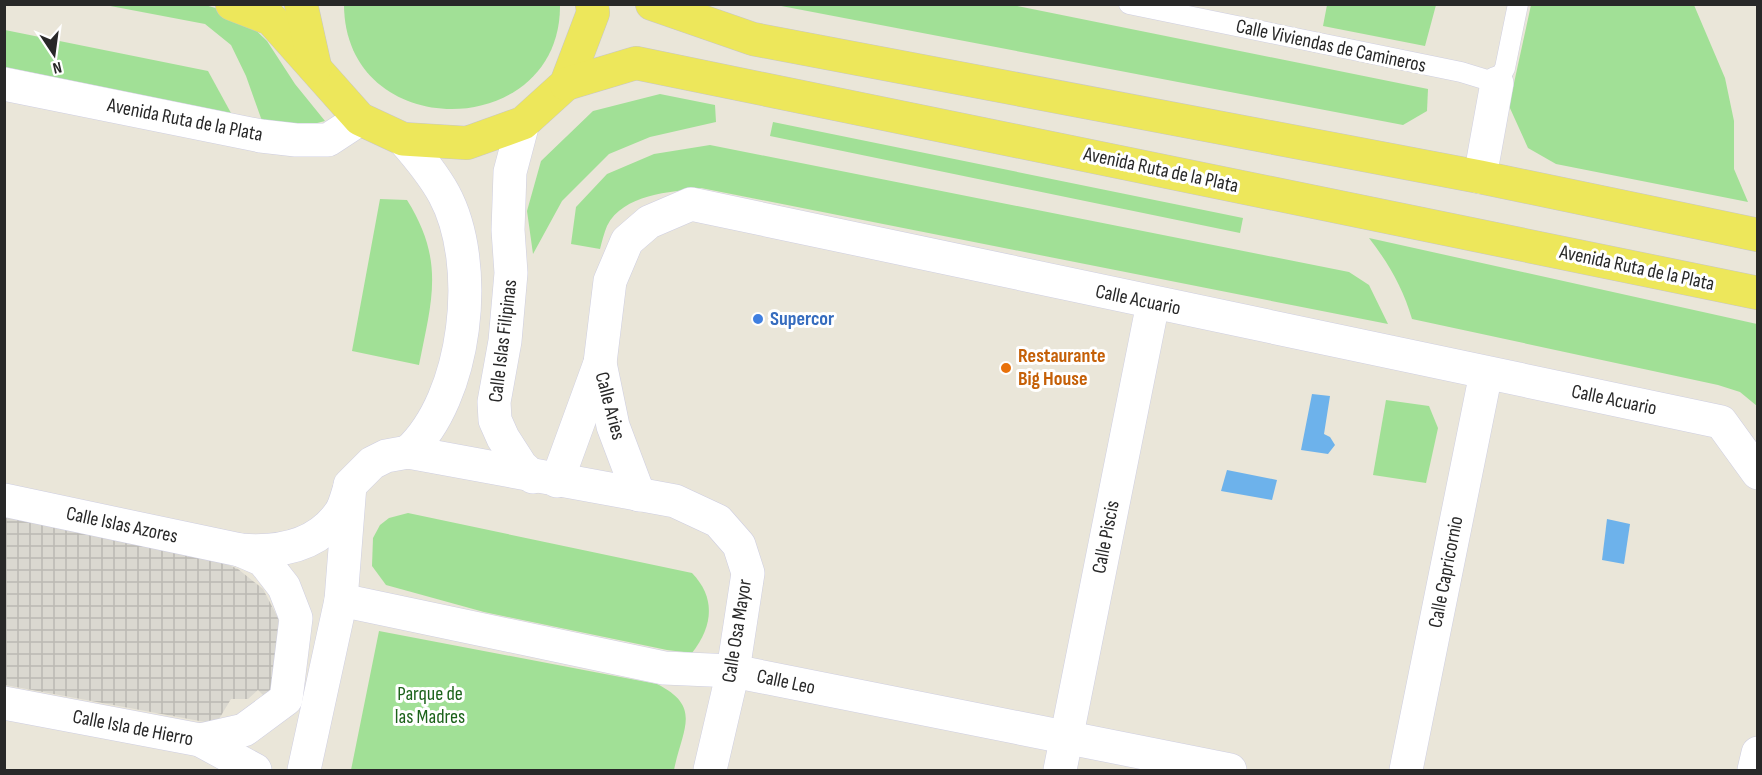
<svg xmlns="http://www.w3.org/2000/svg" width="1762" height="775" viewBox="0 0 1762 775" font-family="'Sofia Sans Condensed',sans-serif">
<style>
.green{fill:#a1e096}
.plaza{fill:url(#plaza-grid)}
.water{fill:#6db2eb}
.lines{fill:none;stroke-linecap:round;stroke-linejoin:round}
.service-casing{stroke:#cecee1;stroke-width:21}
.minor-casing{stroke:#cecee1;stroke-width:34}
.secondary-casing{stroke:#cecee1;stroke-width:34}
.primary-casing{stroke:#c7c7c7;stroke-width:34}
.service{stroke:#fff;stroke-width:20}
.minor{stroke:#fff;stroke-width:33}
.secondary{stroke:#fff;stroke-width:33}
.primary{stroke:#ede75b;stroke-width:33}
.shop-dot{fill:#3f7fe0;stroke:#fff;stroke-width:2}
.food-dot{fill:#e8710a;stroke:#fff;stroke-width:2}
.labels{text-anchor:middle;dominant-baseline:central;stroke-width:6;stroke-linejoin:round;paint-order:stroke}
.street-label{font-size:20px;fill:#282828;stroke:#fff}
.shop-label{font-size:20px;font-weight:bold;fill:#366cbe;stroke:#fff;text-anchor:start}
.food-label{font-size:20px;font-weight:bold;fill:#c56008;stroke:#fff;text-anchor:start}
.park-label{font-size:20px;fill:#1c621a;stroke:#fff}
</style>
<defs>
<pattern id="plaza-grid" width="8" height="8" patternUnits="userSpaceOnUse" patternTransform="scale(1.5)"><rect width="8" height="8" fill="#dad8d0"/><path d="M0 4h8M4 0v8" fill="none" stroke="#bbb9b3"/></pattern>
</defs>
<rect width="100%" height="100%" fill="#eae6d9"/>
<g class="green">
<path d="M560 4C562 142 344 146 344 4Z"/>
<polygon points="105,5 205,5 240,15 267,41 295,84 325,121 294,129 262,121 246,76 231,45 205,24"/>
<polygon points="776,5 1012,5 1428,89 1427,111 1403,125"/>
<polygon points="1327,5 1327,4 1436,5 1425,46 1323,26"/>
<polygon points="1531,5 1694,5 1725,78 1734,121 1734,169 1748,202 1556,164 1528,148 1509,106"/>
<polygon points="5,30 208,71 231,113 5,67"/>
<polygon points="660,94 715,105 716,122 650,137 609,154 562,201 533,254 527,211 541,161 593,111"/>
<polygon points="773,122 1243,218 1240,233 770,136"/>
<path d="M710 145 1349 272 1369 285 1388 324 701 188C670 192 623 194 607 226 604 233 602 241 600 249L571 244 576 207 607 174 654 154Z"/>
<path d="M380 199 407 200C445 261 432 299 419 365L352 351Z"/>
<path d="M1369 238 1757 324V406L1740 392 1718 385 1412 319C1403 288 1389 264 1369 238Z"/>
<polygon points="1386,400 1429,406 1438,428 1426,483 1373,475"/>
<path d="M408 513 692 573C716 598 713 626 692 653L667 650 484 612 386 585 372 566 373 538 380 525 389 518Z"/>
<path d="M379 631 657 684C703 707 682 729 674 770H351Z"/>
</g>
<polygon class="plaza" points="4,516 201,553 238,569 263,589 278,618 280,632 275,686 266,698 258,690 248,699 231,699 216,724 5,685"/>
<g class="water">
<polygon points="1312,394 1330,396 1324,434 1330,437 1335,445 1328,454 1301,450"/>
<polygon points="1227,470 1277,480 1272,500 1221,491"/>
<polygon points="1607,519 1630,524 1624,564 1602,560"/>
</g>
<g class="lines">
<g class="service-casing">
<polyline id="service" points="1129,4 1461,72 1497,83 1505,68 1518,4"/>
</g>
<g class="minor-casing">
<g id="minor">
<polyline points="4,84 261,136 296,140 328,140 360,119"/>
<polyline points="1480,177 1497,83"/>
<polyline points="600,363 613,426 639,495"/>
<polyline points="557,481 600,363 610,281 627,241 649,222 691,204 1721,422 1758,473"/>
<path d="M4 500 240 550C278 553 317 547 340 513 345 506 347 495 350 487"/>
<polyline points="341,600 664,668 733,671 1230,770"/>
<polyline points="4,703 200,740 255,770"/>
<polyline points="200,740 244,730 286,699 296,618 284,587 263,560 240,550"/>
<polyline points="1060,770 1153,303"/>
<polyline points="1406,770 1486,373"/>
<polyline points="1754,770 1758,753"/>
</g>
</g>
<g class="secondary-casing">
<g id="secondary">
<polyline points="523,123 510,172 508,230 511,273 505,341 494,402 495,420 503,438 521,466 533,477"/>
<path d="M403 139C418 156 433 174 444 194 482 264 467 398 408 452"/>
<polyline points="304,770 341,600 350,485 372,463 386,456 408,452 675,501 718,521 739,545 748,573 733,671 710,770"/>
</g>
</g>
<g class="primary-casing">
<g id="primary">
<polyline points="232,4 271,19 360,119 403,139 467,143 523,123 566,84 593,13 592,4"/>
<polyline points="301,4 315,67"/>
<polyline points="652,4 753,39 1480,177 1758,235"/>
<polyline points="566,84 636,63 1758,293"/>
</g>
</g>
<use href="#service" class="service"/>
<use href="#minor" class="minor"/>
<use href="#secondary" class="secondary"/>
<use href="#primary" class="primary"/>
</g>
<circle class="shop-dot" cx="758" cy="319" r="6"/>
<circle class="food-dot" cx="1006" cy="368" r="6"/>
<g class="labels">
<g class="street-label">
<text transform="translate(1331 46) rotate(12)">Calle Viviendas de Camineros</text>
<text transform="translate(185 120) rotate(11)">Avenida Ruta de la Plata</text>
<text transform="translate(1161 170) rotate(12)">Avenida Ruta de la Plata</text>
<text transform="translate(1637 268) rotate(12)">Avenida Ruta de la Plata</text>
<text transform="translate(1138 300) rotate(12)">Calle Acuario</text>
<text transform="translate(503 341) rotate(-83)">Calle Islas Filipinas</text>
<text transform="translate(1614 400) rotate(12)">Calle Acuario</text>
<text transform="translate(610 406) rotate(75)">Calle Aries</text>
<text transform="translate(122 525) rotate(12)">Calle Islas Azores</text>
<text transform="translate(1106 537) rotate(-79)">Calle Piscis</text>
<text transform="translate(1446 572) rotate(-79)">Calle Capricornio</text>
<text transform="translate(737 631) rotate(-81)">Calle Osa Mayor</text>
<text transform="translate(786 682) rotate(12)">Calle Leo</text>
<text transform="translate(133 728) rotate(11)">Calle Isla de Hierro</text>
</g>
<g class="shop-label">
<text x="770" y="319">Supercor</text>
</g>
<g class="food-label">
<text x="1018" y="356">Restaurante<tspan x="1018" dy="23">Big House</tspan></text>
</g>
<g class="park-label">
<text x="430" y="694">Parque de<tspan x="430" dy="23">las Madres</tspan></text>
</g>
</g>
<rect width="1762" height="775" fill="none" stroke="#282828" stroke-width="12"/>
<g transform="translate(54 54) rotate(167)" stroke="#ffffff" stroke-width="4.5" paint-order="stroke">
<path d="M0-4.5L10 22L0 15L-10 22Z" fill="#282828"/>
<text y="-9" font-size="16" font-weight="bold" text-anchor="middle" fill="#282828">N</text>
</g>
</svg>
